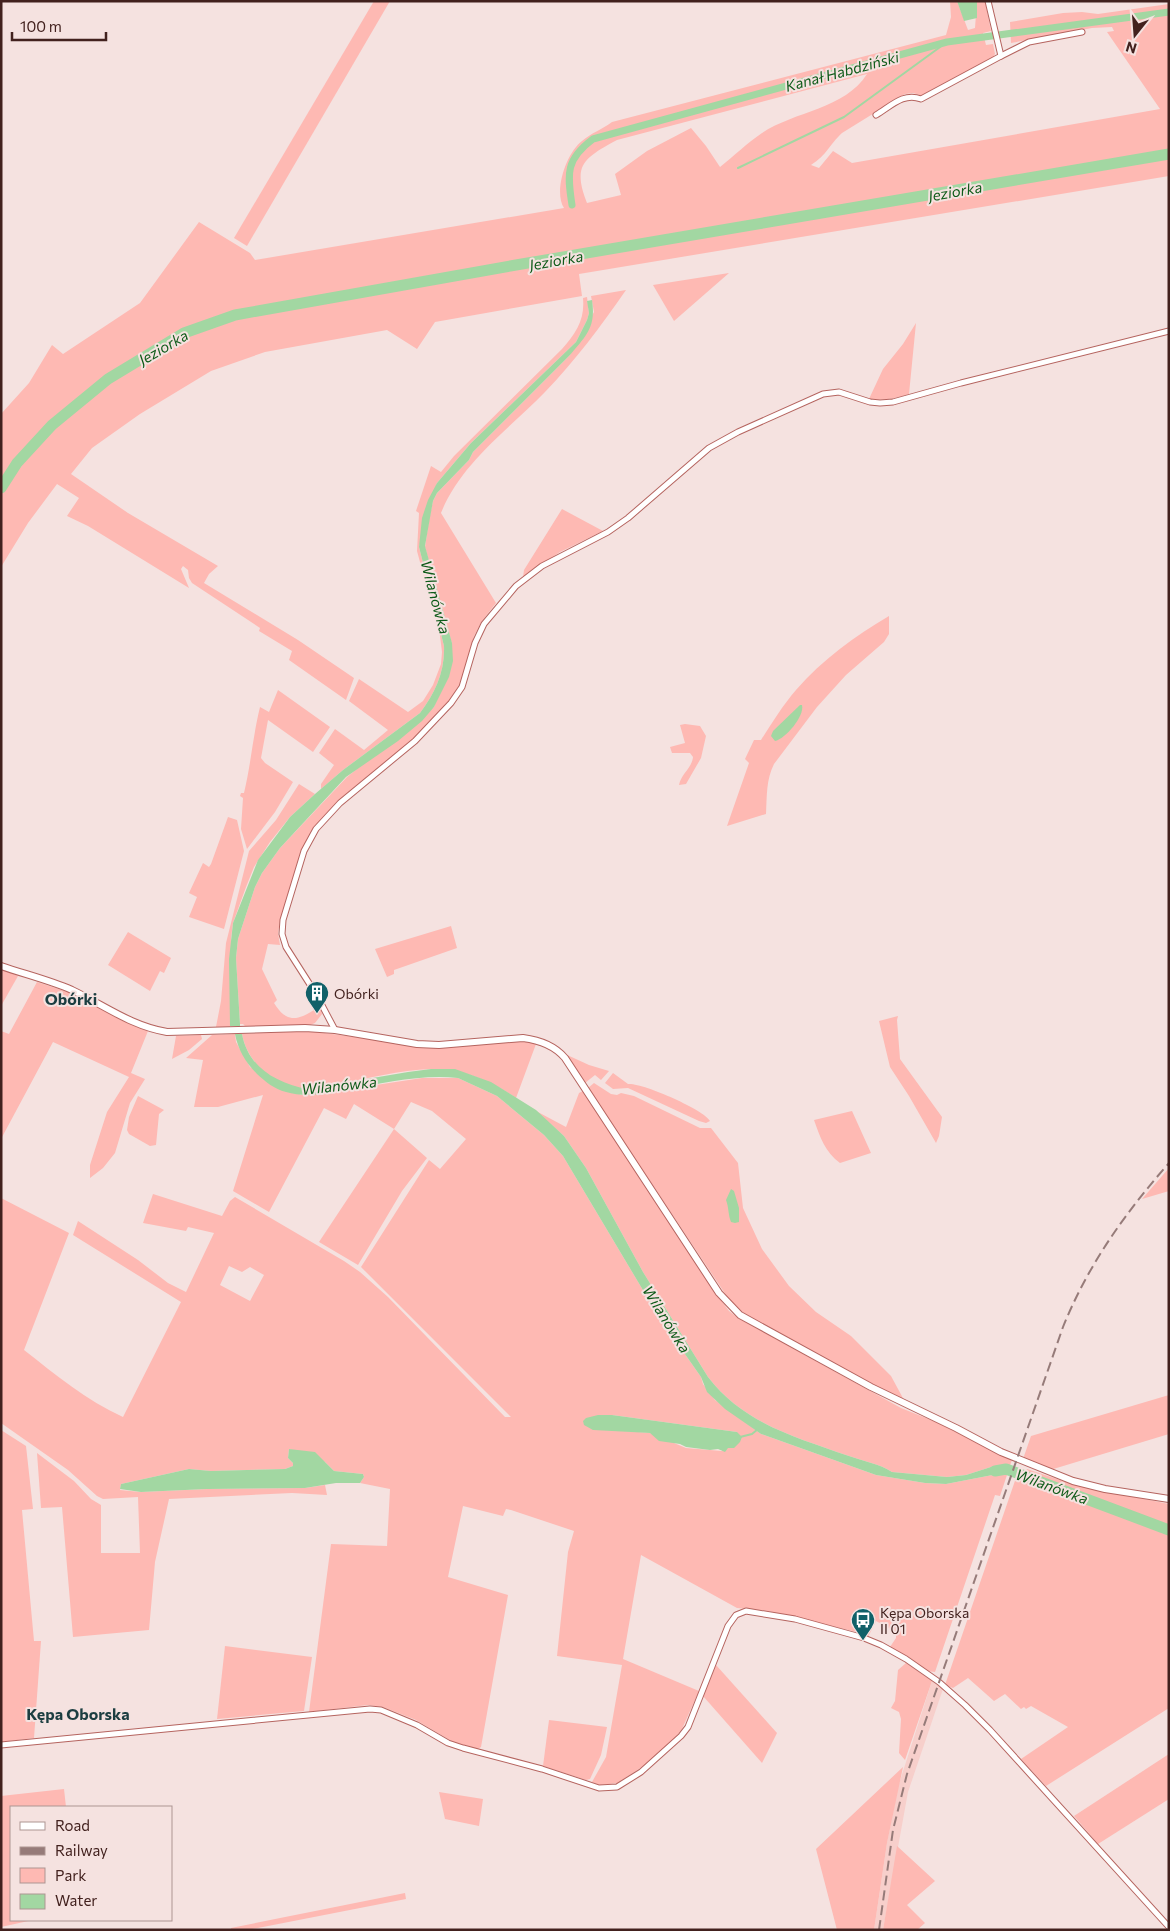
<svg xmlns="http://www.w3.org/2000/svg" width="1170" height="1931" viewBox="0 0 1170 1931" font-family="Commissioner,sans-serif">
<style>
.built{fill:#f7cfcb}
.green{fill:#feb9b3;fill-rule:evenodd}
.water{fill:#a2d7a2}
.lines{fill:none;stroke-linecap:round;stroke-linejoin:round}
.stream{stroke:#a2d7a2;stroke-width:2}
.canal{stroke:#a2d7a2;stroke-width:7}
.river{stroke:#a2d7a2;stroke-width:11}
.minor-casing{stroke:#b5645f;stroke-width:7}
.tertiary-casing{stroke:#b5645f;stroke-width:8}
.minor{stroke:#fff;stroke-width:5}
.tertiary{stroke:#fff;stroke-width:6}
.rail{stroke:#967b79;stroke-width:2;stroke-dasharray:10 5;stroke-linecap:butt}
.labels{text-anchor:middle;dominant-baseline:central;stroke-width:4;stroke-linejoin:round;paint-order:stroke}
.poi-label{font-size:14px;fill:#42211e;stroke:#f5e2e0;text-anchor:start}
.water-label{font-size:15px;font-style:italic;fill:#0e5b19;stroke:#f5e2e0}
.quarter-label{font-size:16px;font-weight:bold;fill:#1c3e41;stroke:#f5e2e0}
</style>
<rect width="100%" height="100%" fill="#f5e2e0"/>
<polygon class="built" points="932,1681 943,1689 908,1792 883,1930 874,1930 887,1843 898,1787"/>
<g class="green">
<polygon points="374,1 390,1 247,246 234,238"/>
<path d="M950 1H957L968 30 975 28 977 1H985L991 31 983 33 986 45 993 44 995 54 993 57 923 96 913 93 905 94 842 133C829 145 827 155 811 165L819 168 833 151 852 163 1160 109 1107 32 1114 31 1112 27 1092 28 1011 43 1010 22 1063 13 1082 12 1098 14 1169 4V176L579 274 582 296 435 322 417 349 387 330 265 352 211 371 140 414 92 448 71 474 128 513 218 566 209 574 204 583 298 640 354 678 346 700 289 660 292 651 259 631 260 628 192 583 189 578 188 570 183 566 181 569 189 588 88 526 67 516 79 498 57 484 28 523 1 567V414L29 383 52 345 63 354 140 303 199 222 250 253 255 260 564 208C553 191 567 152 582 141 591 133 603 129 612 122L946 35 951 17ZM867 74C845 109 795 111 762 133 747 143 734 156 720 167L706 146 691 128 647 151 615 174 621 195 587 203C572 165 584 158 617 140Z"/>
<polygon points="729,273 674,321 653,285"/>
<path d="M626 290C601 326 575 361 545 392 508 430 461 463 441 513L496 603 482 621 474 636 459 688 450 700 411 741 337 803 307 840 301 852 280 921 278 933 280 945 268 944 262 969 277 1000 274 1003C288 1026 301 1019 320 1006L322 1014 315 1023 310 1025 246 1027 243 1024H240L236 958 238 939 255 887 262 873 280 848 347 777 434 707 452 644 425 547 429 520 433 501 437 493 469 460 473 452 570 355 594 312 591 296Z"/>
<path d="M587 297 589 313 587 320 576 342 471 443 437 483 419 547 444 646C445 672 435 693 420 713L343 770 321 789V784L334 765 319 753 335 729 364 750 388 730 349 701 359 679 408 712 423 701 433 685 441 664 442 652 440 636 417 551 419 513 416 511 431 466 441 472 454 456 562 349C576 333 585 320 583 298Z"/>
<path d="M916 323 909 394C896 398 884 401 869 399L883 369 903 344Z"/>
<polygon points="562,509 603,531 560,552 523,577 524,570"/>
<path d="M889 616V634L884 642 846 675 817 707 774 764C766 780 767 796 766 814L727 826 749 763 745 759 754 740H761C772 723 783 705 796 690 822 660 855 636 889 616Z"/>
<path d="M278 690 330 727 313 752 268 720 261 758 265 763 293 782 275 812 247 849 241 829 243 798 240 796 241 793H244C251 764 253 735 260 707L269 712Z"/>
<path d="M685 724 700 726 706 736 701 758 686 784 679 785C681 774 692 768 693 757L690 753H672L670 747 685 743 680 725Z"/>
<polygon points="299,784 315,794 290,817 270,842 254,867 246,887 233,923 231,939 230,1026 230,1028 216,1027 221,1001 226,943 249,851 276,820"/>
<polygon points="228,817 237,820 244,851 224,929 189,917 197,897 189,893 203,863 209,867 211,864"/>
<polygon points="451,926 457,948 394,970 394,974 387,977 375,949"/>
<polygon points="128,932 171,958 164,973 160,971 150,991 108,965"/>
<polygon points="1,969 18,976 1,1006"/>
<polygon points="37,982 77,995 121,1020 148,1031 131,1073 145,1079 130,1103 115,1153 103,1168 90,1178 90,1165 107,1112 129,1077 53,1042 1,1139 1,1031 9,1034"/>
<polygon points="898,1016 897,1020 900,1059 942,1117 939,1136 936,1143 909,1096 890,1067 879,1021"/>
<path d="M298 1031 317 1032 436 1048 523 1041 536 1044 516 1098C490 1080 463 1069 431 1069 400 1070 367 1079 337 1084 327 1086 316 1089 307 1089 276 1089 247 1063 242 1034Z"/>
<path d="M235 1034 236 1042 250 1067 301 1095 336 1091 422 1078H458L497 1096 544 1135 563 1156 659 1317 701 1377 703 1384 715 1400 761 1434 876 1475 925 1483 946 1484 1008 1472 1000 1496 995 1495 935 1672 927 1671 909 1657 890 1647 896 1638V1632L876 1621 868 1637 857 1632 792 1617 768 1611 737 1608 641 1555 623 1659 699 1691 682 1729 664 1752 618 1783 600 1785 592 1782 606 1757 622 1665 557 1656 568 1552 574 1531 511 1510 506 1509 503 1516 463 1506 448 1577 508 1595 481 1747 478 1749 453 1742 416 1720 383 1707 368 1705 309 1712 331 1544 387 1546 390 1489 360 1483 364 1477 363 1474 334 1471 325 1462 289 1449 288 1458 293 1463V1466L285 1469 211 1471 189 1469 121 1484 120 1490 141 1492 207 1489 305 1488 325 1485 327 1495 292 1493 169 1499 155 1562 149 1630 73 1637 62 1507 41 1508 37 1453 74 1481 91 1499 101 1505V1553H140L138 1497 103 1499 97 1496 68 1470 1 1423V1198L69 1233 24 1350C56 1375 86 1400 123 1417L181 1302 73 1235 78 1221 138 1260 168 1283 186 1292 214 1233 188 1227 186 1231 143 1223 153 1194 222 1216 230 1201 235 1197 344 1261 360 1272 388 1297 505 1417H511L361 1267 429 1160 440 1169 466 1139 432 1111 411 1102 394 1129 427 1158 402 1191 358 1265 319 1242 394 1129 354 1104 346 1119 324 1108 269 1212 233 1191 263 1095 218 1107H194L203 1060 186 1058 212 1035ZM229 1266 242 1272 250 1267 264 1275 250 1301 220 1285ZM598 1415H612L737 1432 722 1451 686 1448 650 1433 626 1431Z"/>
<polygon points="201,1035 202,1039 189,1050 172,1059 176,1036"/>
<polygon points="565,1054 589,1065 609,1071 601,1080 595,1075 585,1083"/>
<path d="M613 1073 628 1084C641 1082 705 1110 710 1121L706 1123 699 1121 628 1088 613 1089 605 1083Z"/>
<polygon points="594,1083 611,1094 617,1095 621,1093 634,1096 700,1128 711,1128 738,1163 743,1208 762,1249 789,1286 816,1312 851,1336 891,1376 904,1400 901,1400 745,1314 730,1301 588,1088"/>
<path d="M583 1091 714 1291 729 1311 738 1318 901 1408 936 1422 1012 1460 1009 1468 994 1466 966 1475 947 1477 892 1472C880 1464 863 1461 849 1456 796 1437 744 1424 708 1377L643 1272 586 1168 564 1136 536 1111 566 1127 579 1093Z"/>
<polygon points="138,1096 164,1110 159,1114 156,1145 150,1146 129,1134 127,1130 129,1117"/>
<path d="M852 1111 871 1153 840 1163C825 1152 820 1137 814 1120Z"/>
<polygon points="1169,1168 1169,1191 1142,1199"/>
<polygon points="1169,1395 1169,1434 1050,1470 1023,1459 1031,1436"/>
<polygon points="1,1430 26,1446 33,1509 22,1510 34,1641 41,1641 34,1738 1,1742"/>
<polygon points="1027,1469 1075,1485 1169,1504 1169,1708 1046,1786 1021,1759 1068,1727 1031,1706 1026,1709 1024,1707 1021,1709 1005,1694 994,1701 968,1678 953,1688 945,1685 1018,1472 1024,1474"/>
<polygon points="225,1646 312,1657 304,1711 217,1719"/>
<polygon points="906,1663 932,1681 905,1760 899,1753 901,1719 899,1712 891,1708 895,1701 898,1670"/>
<polygon points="716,1665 777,1733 762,1763 703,1696"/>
<polygon points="549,1720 607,1727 601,1755 590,1779 586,1780 543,1766"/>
<polygon points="1169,1754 1169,1799 1098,1844 1074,1816"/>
<polygon points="903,1767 887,1843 874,1930 837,1930 816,1849"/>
<polygon points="64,1789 66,1807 11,1807 11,1920 33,1920 1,1927 1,1796"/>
<polygon points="439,1792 483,1799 479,1826 445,1819"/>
<polygon points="897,1846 935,1881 907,1905 925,1923 917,1930 883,1930"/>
<polygon points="405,1893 406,1899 247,1930 231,1930 231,1928"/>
</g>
<g class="water">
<polygon points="957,1 977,1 977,18 964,21"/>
<path d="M592 300C596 327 587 335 570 355L473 452 469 460 437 493 433 501 425 546 452 643 453 661 449 677 434 707 422 721 398 741 346 777 280 848 262 873 255 887 238 939 236 958 240 1024V1026H230L229 959 233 923 258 860 290 817 315 794 343 770 420 713C435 693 445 672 444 646L419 547 422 518 428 500 437 483 471 443 576 342 587 320 589 313 587 301Z"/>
<path d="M800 705H802C805 716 785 739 775 741L771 736 773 731Z"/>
<path d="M235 1034H242C248 1067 276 1083 307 1089L408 1072 431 1069H455L491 1082 536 1110 564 1136 586 1168 643 1272 708 1377C744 1424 796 1437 849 1456 863 1461 880 1464 892 1472L947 1477 966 1475 994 1466 1009 1468 1008 1472 946 1484 925 1483 876 1475 761 1434 725 1409 707 1392 701 1377 659 1317 563 1156 544 1135 497 1096 458 1078C422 1074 383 1083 347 1090 328 1093 306 1098 286 1092 274 1089 266 1082 257 1074 246 1063 238 1050 235 1034Z"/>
<path d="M731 1189 734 1191 739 1208V1222L735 1223 731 1222C728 1215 729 1208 726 1200Z"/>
<polygon points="598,1415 612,1415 737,1432 742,1437 740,1442 734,1448 728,1448 725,1452 718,1449 710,1450 686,1447 680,1444 659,1441 650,1433 593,1430 584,1425 583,1421 586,1418"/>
<polygon points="289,1449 315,1452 334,1471 363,1474 364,1477 360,1483 336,1483 305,1488 207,1489 141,1492 120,1489 121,1484 189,1469 211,1471 285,1469 293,1466 293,1463 288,1458"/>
</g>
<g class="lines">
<g class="stream">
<polyline points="738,168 844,117 947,42"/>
<polyline points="740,1437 752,1434 758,1429"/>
</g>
<path class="canal" d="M572 205C567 173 566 159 593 139L947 42 1169 12"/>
<g class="river">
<polyline points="1,488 17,463 52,425 108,379 184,333 235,315 516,265 1169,154"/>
<polyline points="995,1471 1006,1469 1169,1530"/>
</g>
<g class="minor-casing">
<g id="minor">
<polyline points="1001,56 1029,42 1082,32"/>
<path d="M876 115C891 106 904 92 921 99L1001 56 988 1"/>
<polyline points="335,1030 316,994 286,947 282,934 283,920 304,851 316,829 340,803 415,741 451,703 462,687 475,643 484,624 516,586 542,566 608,532 628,518 709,448 738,432 823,394 839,392 870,402 880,403 893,402 961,383 1169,331"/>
<polyline points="1,1745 370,1709 381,1710 417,1725 448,1743 463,1748 542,1769 599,1788 617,1787 641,1772 681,1736 688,1727 728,1626 736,1615 746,1611 795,1619 864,1638 881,1645 906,1659 939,1682 965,1705 990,1730 1169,1927"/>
</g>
</g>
<g class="tertiary-casing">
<path id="tertiary" d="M1 966C24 974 49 980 72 990 104 1005 131 1026 167 1032L305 1028 335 1030 417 1044 439 1045 523 1038C539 1040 554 1045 565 1058L719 1293 740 1315 871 1387 956 1428 1001 1452 1073 1481 1105 1489 1169 1499"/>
</g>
<use href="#minor" class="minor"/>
<use href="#tertiary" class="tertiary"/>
<path class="rail" d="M879 1930 893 1830 907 1774 1063 1327C1088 1265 1125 1213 1169 1163"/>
</g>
<defs>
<g id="building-pin" transform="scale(1.25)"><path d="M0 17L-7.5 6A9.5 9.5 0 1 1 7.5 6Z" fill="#116169" stroke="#f5e2e0"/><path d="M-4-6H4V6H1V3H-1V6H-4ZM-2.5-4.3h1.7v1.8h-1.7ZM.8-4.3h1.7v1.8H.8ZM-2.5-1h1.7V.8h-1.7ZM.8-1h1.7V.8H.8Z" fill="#fff"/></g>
<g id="bus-pin" transform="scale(1.25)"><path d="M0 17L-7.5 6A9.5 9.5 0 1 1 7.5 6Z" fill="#116169" stroke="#f5e2e0"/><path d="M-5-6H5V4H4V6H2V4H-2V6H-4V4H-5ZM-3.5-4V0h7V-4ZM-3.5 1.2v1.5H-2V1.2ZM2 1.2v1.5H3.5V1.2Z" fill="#fff"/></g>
</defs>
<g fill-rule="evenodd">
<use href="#building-pin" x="317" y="993"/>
<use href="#bus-pin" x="863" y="1620"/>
</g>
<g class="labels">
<g class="poi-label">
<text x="334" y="993">Obórki</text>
<text x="880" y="1612">Kępa Oborska<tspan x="880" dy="16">II 01</tspan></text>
</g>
<g class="water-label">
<text transform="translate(842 71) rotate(-15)">Kanał Habdziński</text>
<text transform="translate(955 191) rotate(-10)">Jeziorka</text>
<text transform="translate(556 260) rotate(-10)">Jeziorka</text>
<text transform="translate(163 347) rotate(-30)">Jeziorka</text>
<text transform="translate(436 597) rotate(75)">Wilanówka</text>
<text transform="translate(339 1085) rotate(-6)">Wilanówka</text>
<text transform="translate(667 1319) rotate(58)">Wilanówka</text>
<text transform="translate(1052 1486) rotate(20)">Wilanówka</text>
</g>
<g class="quarter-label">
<text x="71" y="998">Obórki</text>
<text x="78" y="1713">Kępa Oborska</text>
</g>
</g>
<rect width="1170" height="1931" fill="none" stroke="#42211e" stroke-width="5"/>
<rect x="10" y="1806" width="162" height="115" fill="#f5e2e0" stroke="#ad9592"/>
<rect x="20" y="1822" width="25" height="8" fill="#ffffff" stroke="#ad9592"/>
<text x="55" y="1831" font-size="15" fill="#42211e">Road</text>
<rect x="20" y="1847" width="25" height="8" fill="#967b79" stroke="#ad9592"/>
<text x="55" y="1856" font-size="15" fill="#42211e">Railway</text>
<rect x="20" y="1868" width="25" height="15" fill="#feb9b3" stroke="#ad9592"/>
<text x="55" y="1881" font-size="15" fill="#42211e">Park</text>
<rect x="20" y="1894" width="25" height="15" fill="#a2d7a2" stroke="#ad9592"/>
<text x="55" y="1906" font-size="15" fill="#42211e">Water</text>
<g transform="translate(1135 35) rotate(197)" stroke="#f5e2e0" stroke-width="4" paint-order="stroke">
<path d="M0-4L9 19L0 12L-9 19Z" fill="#42211e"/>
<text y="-8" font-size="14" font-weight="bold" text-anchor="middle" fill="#42211e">N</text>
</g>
<path d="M12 32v8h94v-8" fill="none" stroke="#42211e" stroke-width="2.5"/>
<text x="20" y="32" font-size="15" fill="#42211e" stroke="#f5e2e0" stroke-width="4" paint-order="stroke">100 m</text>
</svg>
